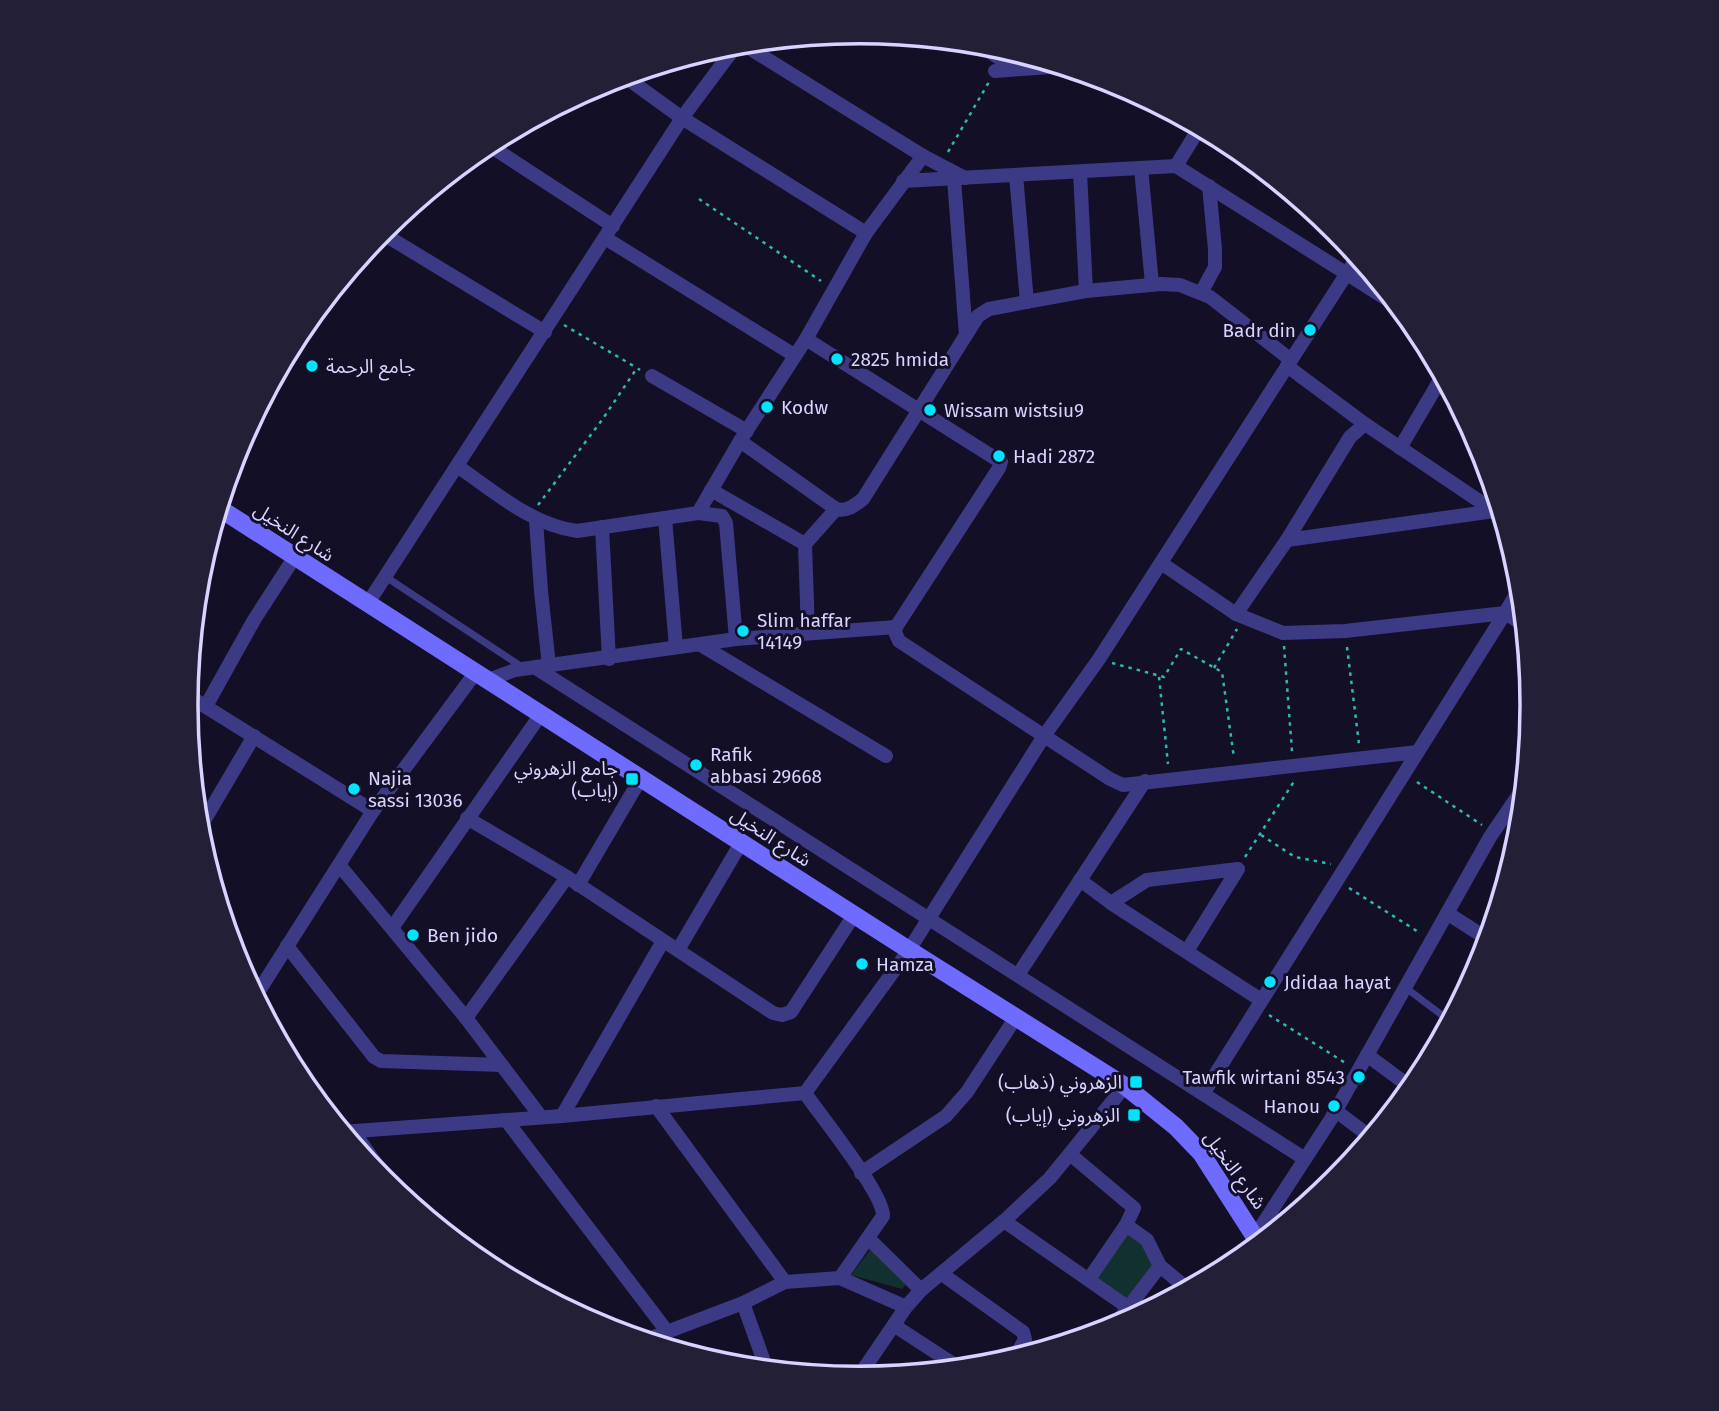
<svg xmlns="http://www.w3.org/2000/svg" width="1719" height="1411" viewBox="0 0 1719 1411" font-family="'Fira Sans','Noto Sans Arabic',sans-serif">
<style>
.green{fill:#12302f}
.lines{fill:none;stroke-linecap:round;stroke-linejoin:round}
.path{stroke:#2fb8b0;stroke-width:2.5;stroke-dasharray:3.5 5;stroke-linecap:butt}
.service{stroke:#3d3a85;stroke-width:7}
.minor{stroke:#3d3a85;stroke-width:14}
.secondary{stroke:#6f6bff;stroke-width:18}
.poi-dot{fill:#00e5ff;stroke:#130f26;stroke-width:2.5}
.labels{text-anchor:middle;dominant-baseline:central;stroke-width:6;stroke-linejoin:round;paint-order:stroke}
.poi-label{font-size:19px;fill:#d9d4ff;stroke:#130f26;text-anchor:start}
.street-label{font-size:19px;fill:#d9d4ff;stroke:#130f26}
.rim{fill:none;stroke:#d9d4ff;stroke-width:3.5}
</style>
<rect width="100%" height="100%" fill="#130f26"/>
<g class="green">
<polygon points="1127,1231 1144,1244 1154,1265 1128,1302 1095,1279"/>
<polygon points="873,1246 907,1283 902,1289 851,1275"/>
</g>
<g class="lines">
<g class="path">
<polyline points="948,152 989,82"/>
<polyline points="699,199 821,281"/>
<polyline points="564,325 637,368"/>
<polyline points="538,505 602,420 637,368 640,370"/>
<polyline points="1284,646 1292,751"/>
<polyline points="1347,647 1359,744"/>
<polyline points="1112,663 1164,677 1181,649 1222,672 1234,758"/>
<polyline points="1214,668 1237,629"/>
<polyline points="1159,677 1168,764"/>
<polyline points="1417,782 1482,825"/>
<polyline points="1261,835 1295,857 1331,864"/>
<polyline points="1245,857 1295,780"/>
<polyline points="1349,888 1420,933"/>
<polyline points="1269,1015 1347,1064"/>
</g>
<g class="service">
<polyline points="386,577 522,667"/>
<polyline points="1406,988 1451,1022"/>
</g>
<g class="minor">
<polyline points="898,35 899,35"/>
<polyline points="741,43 923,156 965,178"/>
<polyline points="976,43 1002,60"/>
<polyline points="995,71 1063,66"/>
<polyline points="624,76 682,118 866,233"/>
<polyline points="487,144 613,226"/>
<polyline points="1176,166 1200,127"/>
<polyline points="1141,168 1152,284"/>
<polyline points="1080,172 1086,291"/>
<polyline points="1016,175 1027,302"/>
<polyline points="954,179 966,335"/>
<polyline points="903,181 1176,166 1401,308"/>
<polyline points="380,232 545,332"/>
<polyline points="605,238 794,355"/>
<polyline points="1201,293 1215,267 1215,249 1209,186"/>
<polyline points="806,339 1001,462 999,468 896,627 895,632 899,641 1110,779 1123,785 1418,752"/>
<polyline points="1287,366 1365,424"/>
<polyline points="652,376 747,431"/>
<polyline points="740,441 836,509"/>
<polyline points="1400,448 1443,375"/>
<path d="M457 466C494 491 531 525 577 531L698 513 740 441 806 339 866 233 923 156"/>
<polyline points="711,490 805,544 808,633"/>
<polyline points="698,513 722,516 726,523 736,639"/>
<polyline points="665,518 676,647"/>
<polyline points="536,520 541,591 549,666"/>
<polyline points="602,527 609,659"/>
<polyline points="1287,540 1350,437 1365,424 1494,511"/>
<path d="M805 544 836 509C847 512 855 505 863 499L978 316 989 309 1086 291 1161 284 1180 285 1210 297 1291 360"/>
<polyline points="1161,563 1236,614 1283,633 1345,631 1505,613 1526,626"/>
<polyline points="368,603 682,118 738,43"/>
<polyline points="1236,614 1287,540 1494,511 1503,516"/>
<polyline points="701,645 886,756"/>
<polyline points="536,668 1305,1159"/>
<polyline points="488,680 515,670 736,639 896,627"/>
<polyline points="187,695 373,811"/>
<polyline points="206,706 254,620 294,558"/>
<polyline points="467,818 567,877 773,1013 782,1015 791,1012 854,915"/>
<polyline points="198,831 254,736"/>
<polyline points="340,866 466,1018 541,1117"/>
<polyline points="1080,880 1111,903 1261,1000"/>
<polyline points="578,885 641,778"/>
<polyline points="1111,903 1147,880 1238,869 1187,951"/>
<polyline points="1447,913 1489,940"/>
<polyline points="392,928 541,714"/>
<polyline points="287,946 374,1057 381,1061 502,1065"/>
<polyline points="678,950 741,843"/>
<polyline points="1018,975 1145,781"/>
<polyline points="255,997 373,811 476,672"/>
<polyline points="466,1018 567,877"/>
<polyline points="1367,1055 1413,1089"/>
<path d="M805 1093C820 1115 884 1194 883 1216L840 1278"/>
<polyline points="1203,1094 1505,613 1522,584"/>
<polyline points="656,1106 785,1282"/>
<polyline points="1336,1111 1372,1138"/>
<polyline points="562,1116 663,941"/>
<polyline points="506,1120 666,1330"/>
<polyline points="342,1132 562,1116 805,1093 909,950 1044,736 1099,659 1358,256"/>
<polyline points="354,1132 396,1193"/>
<polyline points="1071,1155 1134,1208 1126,1225 1089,1279"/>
<polyline points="861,1173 946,1116 967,1092 1016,1017"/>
<polyline points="1004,1221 1129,1308"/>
<polyline points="1126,1225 1147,1240 1160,1266 1189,1290"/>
<polyline points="1255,1236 1331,1119 1490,837 1526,784"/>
<polyline points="868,1238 921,1290"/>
<polyline points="942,1274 1023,1332 1025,1339 1018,1352"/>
<polyline points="743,1303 767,1370"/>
<polyline points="895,1326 961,1369"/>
<polyline points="1111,1330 1160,1266"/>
<polyline points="643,1341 743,1303 785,1282 840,1278 906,1307"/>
<polyline points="857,1379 906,1307 921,1290 1004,1221 1050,1178 1125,1086"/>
</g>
<polyline class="secondary" points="219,508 909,950 1125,1086 1176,1127 1201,1153 1260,1245"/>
</g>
<g class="poi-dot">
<circle cx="1310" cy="330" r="7"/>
<circle cx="837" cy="359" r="7"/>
<circle cx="312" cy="366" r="7"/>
<circle cx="767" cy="407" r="7"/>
<circle cx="930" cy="410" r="7"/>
<circle cx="999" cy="456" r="7"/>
<circle cx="743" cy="631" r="7"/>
<circle cx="696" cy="765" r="7"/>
<rect x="625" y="772" width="14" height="14" rx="3.5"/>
<circle cx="354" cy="789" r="7"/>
<circle cx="413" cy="935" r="7"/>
<circle cx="862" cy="964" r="7"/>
<circle cx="1270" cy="982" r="7"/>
<circle cx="1359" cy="1077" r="7"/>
<rect x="1129" y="1075" width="14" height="14" rx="3.5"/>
<circle cx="1334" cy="1106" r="7"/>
<rect x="1127" y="1108" width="14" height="14" rx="3.5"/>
</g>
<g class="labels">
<g class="poi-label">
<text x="1296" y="330" text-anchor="end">Badr din</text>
<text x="851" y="359">2825 hmida</text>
<text x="326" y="366">جامع الرحمة</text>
<text x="781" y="407">Kodw</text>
<text x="944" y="410">Wissam wistsiu9</text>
<text x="1013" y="456">Hadi 2872</text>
<text x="757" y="620">Slim haffar<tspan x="757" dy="22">14149</tspan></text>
<text x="710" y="754">Rafik<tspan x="710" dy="22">abbasi 29668</tspan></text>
<text x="618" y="768" text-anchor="end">جامع الزهروني<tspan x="618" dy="22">(إياب)</tspan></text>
<text x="368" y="778">Najia<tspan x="368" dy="22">sassi 13036</tspan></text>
<text x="427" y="935">Ben jido</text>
<text x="876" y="964">Hamza</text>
<text x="1284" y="982">Jdidaa hayat</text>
<text x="1345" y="1077" text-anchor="end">Tawfik wirtani 8543</text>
<text x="1122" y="1082" text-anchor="end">الزهروني (ذهاب)</text>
<text x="1320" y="1106" text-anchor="end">Hanou</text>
<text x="1120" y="1115" text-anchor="end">الزهروني (إياب)</text>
</g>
<g class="street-label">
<text transform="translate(294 532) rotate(33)">شارع النخيل</text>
<text transform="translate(771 837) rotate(33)">شارع النخيل</text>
<text transform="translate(1235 1170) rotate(54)">شارع النخيل</text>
</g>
</g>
<path d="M0 0H1719V1411H0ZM198 705a661 661 0 1 1 1322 0a661 661 0 1 1-1322 0Z" fill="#231f37" fill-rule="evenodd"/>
<path class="rim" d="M198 705a661 661 0 1 1 1322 0a661 661 0 1 1-1322 0Z"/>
</svg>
